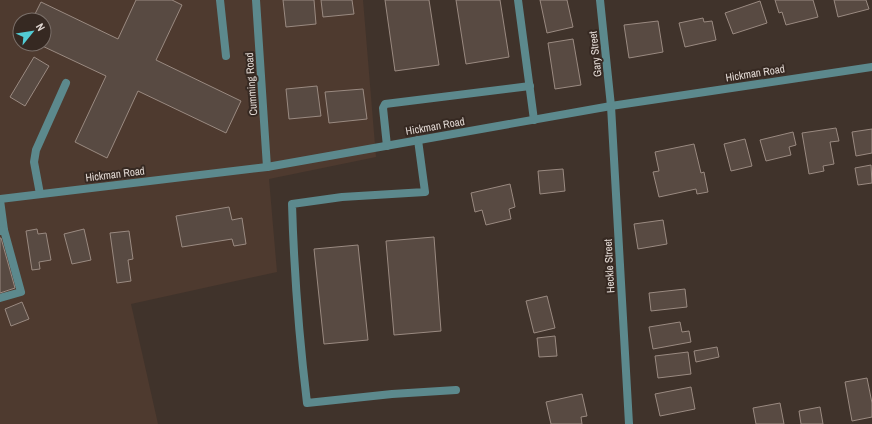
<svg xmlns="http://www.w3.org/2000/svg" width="872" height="424" viewBox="0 0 872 424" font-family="'Archivo Narrow',sans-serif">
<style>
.built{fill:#4e3a2f;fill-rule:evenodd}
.building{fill:#584a42;stroke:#9a8a81}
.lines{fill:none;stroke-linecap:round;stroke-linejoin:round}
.lane{stroke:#5c898d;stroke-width:8}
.street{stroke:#5c898d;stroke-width:8}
.labels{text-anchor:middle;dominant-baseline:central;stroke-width:4;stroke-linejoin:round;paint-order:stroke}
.street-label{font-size:11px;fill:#e1d8d3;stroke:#362922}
</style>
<rect width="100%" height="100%" fill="#40332b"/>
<path class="built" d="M0 0H363L376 157 269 179 277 272 131 304 158 424H0ZM20 20H44V44H20Z"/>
<g class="building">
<polygon points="136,0 172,0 182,5 156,60 241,101 226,133 138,91 107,158 75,142 106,76 38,44 44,44 44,20 32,20 41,2 118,39"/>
<polygon points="283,0 314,0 316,24 286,27"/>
<polygon points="321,0 352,0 354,14 323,17"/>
<polygon points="385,0 429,0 439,65 395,71"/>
<polygon points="456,0 500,0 509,57 466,64"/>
<polygon points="540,0 567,0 573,27 547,33"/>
<polygon points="775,0 813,0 818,17 786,25 782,12 779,13"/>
<polygon points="834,0 866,0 869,9 838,17"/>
<polygon points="760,1 767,23 733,34 725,13"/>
<polygon points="703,18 704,22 712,21 716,40 685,47 679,23"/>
<polygon points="658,21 663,52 629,58 624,25"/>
<polygon points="573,39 581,85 555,89 548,43"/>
<polygon points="34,57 49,66 25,106 10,97"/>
<polygon points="317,86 321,116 289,119 286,89"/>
<polygon points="363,89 367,119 329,123 325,92"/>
<polygon points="836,128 839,141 830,142 834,164 823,166 824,171 809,174 802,133"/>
<polygon points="872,129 872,153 856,156 852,132"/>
<polygon points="793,132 796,145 789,147 791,155 766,161 760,140"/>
<polygon points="745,139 752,166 731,171 724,144"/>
<polygon points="694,144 701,173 704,172 708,192 697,194 696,189 659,197 653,172 659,171 655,152"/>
<polygon points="871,165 872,183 858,185 855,168"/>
<polygon points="563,169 565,191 540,194 538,171"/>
<polygon points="510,184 515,207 509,209 511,219 486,225 482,210 475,212 471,193"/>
<polygon points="229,207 232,220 242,218 246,244 234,246 232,239 182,247 176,216"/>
<polygon points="663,220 667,244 638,249 634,224"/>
<polygon points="37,229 38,234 46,233 51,260 39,262 40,269 32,270 26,231"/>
<polygon points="84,229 91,260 72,264 64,234"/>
<polygon points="129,231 133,259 128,260 131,281 117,283 110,233"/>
<polygon points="434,237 441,331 394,335 386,241"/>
<polygon points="0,238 1,238 15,288 0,293"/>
<polygon points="358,245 368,340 324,344 314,249"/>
<polygon points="685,289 687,307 651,311 649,293"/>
<polygon points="547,296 555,328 534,333 526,301"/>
<polygon points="22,302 29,319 11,326 5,309"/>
<polygon points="680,322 682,332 689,331 691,342 653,349 649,327"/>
<polygon points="555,336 557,356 539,357 537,338"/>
<polygon points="717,347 719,357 696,362 694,351"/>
<polygon points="688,352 691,374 658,378 655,356"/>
<polygon points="867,378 872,403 872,417 852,421 845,382"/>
<polygon points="691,387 695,409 660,416 655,394"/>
<polygon points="582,394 587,416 581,417 582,424 551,424 546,402"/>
<polygon points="780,403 784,424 756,424 753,408"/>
<polygon points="820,407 823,424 801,424 799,411"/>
</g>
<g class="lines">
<g class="lane">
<polyline points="220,0 226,56"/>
<polyline points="518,0 534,120"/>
<path d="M418 140 425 192 342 197 292 204C294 271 299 337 307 403L392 394 456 390"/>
<polyline points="387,146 383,108 385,104 530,86"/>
<polyline points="40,194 34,162 36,150 66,83"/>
<polyline points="0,200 4,230"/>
<polyline points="0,231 4,230 21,292 0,298"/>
</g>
<g class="street">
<polyline points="256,0 267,167"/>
<polyline points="600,0 611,106 629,424"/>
<polyline points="0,199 267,167 611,106 872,67"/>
</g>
</g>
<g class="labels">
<g class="street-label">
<text transform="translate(595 54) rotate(-96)">Gary Street</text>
<text transform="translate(755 73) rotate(-9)">Hickman Road</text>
<text transform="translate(251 84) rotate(-94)">Cumming Road</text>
<text transform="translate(435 126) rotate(-10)">Hickman Road</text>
<text transform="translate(115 174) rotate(-7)">Hickman Road</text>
<text transform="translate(609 266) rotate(-93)">Heckle Street</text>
</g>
</g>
<g transform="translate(32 32) rotate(60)"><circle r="19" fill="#362922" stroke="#7a6f69"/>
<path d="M0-3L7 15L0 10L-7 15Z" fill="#52ccd5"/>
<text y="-6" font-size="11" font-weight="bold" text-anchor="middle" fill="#e1d8d3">N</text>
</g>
</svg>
